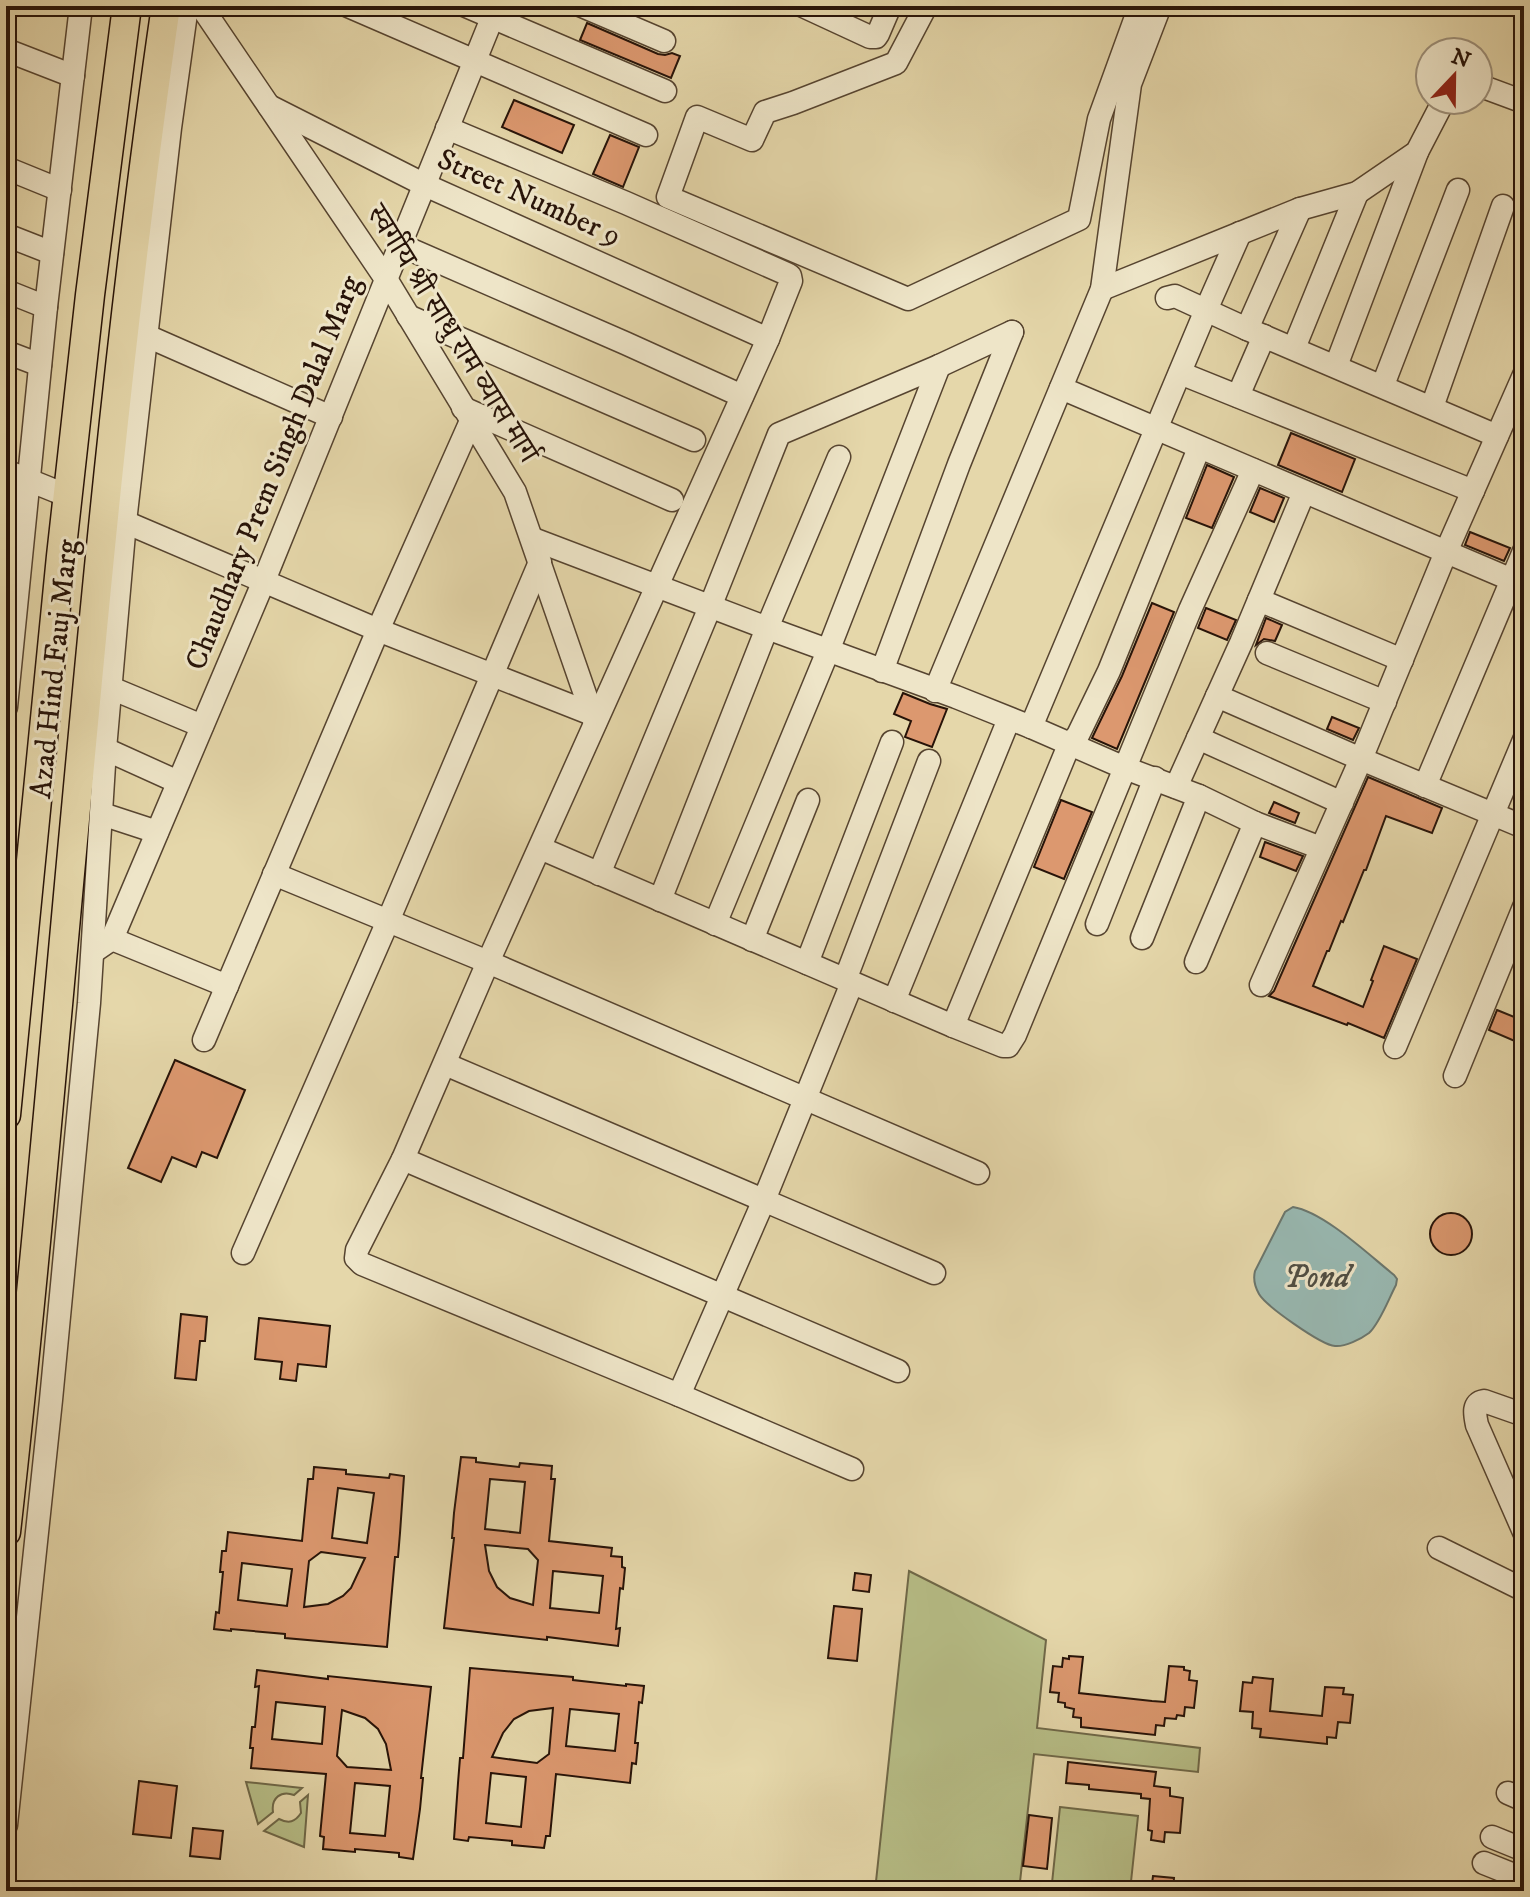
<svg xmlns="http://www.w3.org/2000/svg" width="1530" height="1897" viewBox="0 0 1530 1897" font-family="'IM FELL DW Pica','Noto Serif Devanagari',serif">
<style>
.green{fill:#b7be87;stroke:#6f6848;stroke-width:2}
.water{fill:#98b8b1;stroke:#6b766d;stroke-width:2}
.building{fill:#dc986f;stroke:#271308;stroke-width:2;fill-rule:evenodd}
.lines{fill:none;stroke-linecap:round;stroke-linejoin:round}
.minor-casing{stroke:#564430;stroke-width:25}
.major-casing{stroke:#271308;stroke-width:31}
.minor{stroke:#eee5c8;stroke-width:22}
.major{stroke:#e5d7aa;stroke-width:28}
.labels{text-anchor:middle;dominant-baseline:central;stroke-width:6;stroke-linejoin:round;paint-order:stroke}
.street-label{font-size:30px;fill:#271308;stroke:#eee5c8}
.water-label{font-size:32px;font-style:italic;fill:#4f4d43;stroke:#eee5c8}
</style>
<rect width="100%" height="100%" fill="#e5d7aa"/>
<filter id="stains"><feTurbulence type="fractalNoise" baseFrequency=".0025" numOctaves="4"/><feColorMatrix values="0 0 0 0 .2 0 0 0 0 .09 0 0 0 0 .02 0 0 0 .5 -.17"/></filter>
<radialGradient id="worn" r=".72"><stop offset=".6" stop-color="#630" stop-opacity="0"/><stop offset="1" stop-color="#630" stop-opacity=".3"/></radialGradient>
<g class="green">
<polygon points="909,1571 1046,1640 1037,1728 1200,1748 1198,1772 1034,1754 1019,1891 875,1891"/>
<path d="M246 1782 302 1788 294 1795C281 1790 271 1798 273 1812L258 1824Z"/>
<path d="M308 1795 304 1847 264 1831 279 1819C289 1824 295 1822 301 1813L300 1802Z"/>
<polygon points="1060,1807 1138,1816 1130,1891 1052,1883"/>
<polygon points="113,1883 193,1891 112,1891"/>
</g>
<path class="water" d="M1293 1207C1324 1212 1369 1255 1394 1275L1397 1279 1396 1285C1389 1298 1380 1323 1369 1333 1361 1339 1345 1347 1335 1346 1321 1345 1266 1306 1259 1294 1255 1287 1253 1279 1255 1271L1285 1212Z"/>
<g class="building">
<polygon points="587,23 658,54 665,55 672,53 680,56 671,78 580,40"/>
<polygon points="514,100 574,125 562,153 502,127"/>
<polygon points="610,135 639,147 623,187 593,174"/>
<polygon points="1291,433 1355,459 1342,492 1278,465"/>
<polygon points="1207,465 1234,477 1212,528 1186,518"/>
<polygon points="1260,488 1284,498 1274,522 1250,512"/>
<polygon points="1470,532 1510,548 1504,561 1465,545"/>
<polygon points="1152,603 1174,612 1117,749 1092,738 1122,676"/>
<polygon points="1206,608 1236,620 1227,640 1198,628"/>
<polygon points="1266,618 1282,625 1275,641 1264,639 1256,645"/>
<polygon points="903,693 930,704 947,709 932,747 905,737 911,721 894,714"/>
<polygon points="1332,717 1359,728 1353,740 1327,729"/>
<polygon points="1368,777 1442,808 1432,833 1386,816 1366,870 1364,870 1343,922 1341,921 1329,951 1327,951 1313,986 1363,1007 1373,981 1371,980 1384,946 1417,959 1384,1038 1348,1023 1347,1025 1269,996 1274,991"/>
<polygon points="1061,800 1092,812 1064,879 1034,867"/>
<polygon points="1274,802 1299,813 1295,823 1269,813"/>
<polygon points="1265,842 1303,856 1296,871 1260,857"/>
<polygon points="1497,1010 1524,1021 1524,1045 1489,1030"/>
<polygon points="175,1060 245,1090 217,1158 202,1152 196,1167 172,1157 161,1182 128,1168"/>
<circle cx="1451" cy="1234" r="21"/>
<polygon points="181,1314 207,1317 205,1341 200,1341 196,1380 175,1378"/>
<polygon points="259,1318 330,1326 326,1367 298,1364 296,1381 280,1379 282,1362 255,1359"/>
<path d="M461 1457 476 1458V1462L519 1467 520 1463 552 1466 551 1479H555L549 1541 612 1548 611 1556 622 1557V1567L625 1568 623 1589 620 1588 616 1629 620 1628 618 1646 547 1637V1640L444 1628 454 1538H452L454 1513ZM490 1479 525 1482 520 1533 485 1529ZM485 1545 528 1549 538 1560 533 1605 510 1598 497 1587 489 1571ZM553 1571 603 1576 599 1613 550 1608Z"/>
<path d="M314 1467 346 1470V1474L389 1478 390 1474 404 1476 400 1533 398 1557H395L387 1647 285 1638V1634L231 1629V1631L214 1629 216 1612 219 1613 223 1572H220L222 1551H226L228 1532 302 1541 308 1479H313ZM338 1488 374 1493 367 1543 332 1538ZM321 1552 365 1558 351 1588 343 1596 328 1604 304 1607 309 1561ZM242 1563 292 1569 287 1606 238 1600Z"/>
<polygon points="855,1573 871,1575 869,1592 853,1590"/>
<polygon points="834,1606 862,1609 857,1661 828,1658"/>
<polygon points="1069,1656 1083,1657 1079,1693 1152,1701 1165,1702 1169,1666 1184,1667 1184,1670 1190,1671 1189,1680 1197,1681 1194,1708 1185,1707 1184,1716 1177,1715 1176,1719 1165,1718 1164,1726 1156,1725 1155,1735 1081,1727 1081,1718 1073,1717 1074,1709 1065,1707 1065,1703 1058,1702 1059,1693 1050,1692 1053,1666 1062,1667 1063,1658 1069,1659"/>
<path d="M470 1668 573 1677V1680L626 1686V1684L644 1686 642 1703 639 1702 635 1743H638L636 1764 632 1763 630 1783 556 1774 550 1836H546L544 1848 512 1845V1841L469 1837 468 1841 454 1839 458 1783 460 1758H463ZM553 1708 549 1754 537 1763 492 1757 503 1733 514 1719 529 1711ZM570 1709 619 1714 615 1751 566 1746ZM491 1773 526 1777 521 1827 486 1823Z"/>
<path d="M257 1670 328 1679V1676L431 1687 421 1778H423L420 1809 413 1859 399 1857V1853L355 1849V1852L323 1849 324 1837 320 1836 326 1774 251 1768 253 1748H250L252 1727H255L259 1686 255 1687ZM276 1702 325 1707 322 1744 272 1739ZM342 1710 365 1718 378 1729 386 1744 391 1770 347 1767 337 1756ZM355 1783 390 1786 385 1836 350 1833Z"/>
<polygon points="1253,1677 1273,1679 1270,1711 1322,1716 1325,1687 1344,1688 1343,1694 1353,1695 1350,1723 1338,1722 1336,1738 1327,1737 1327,1744 1260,1737 1261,1729 1252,1728 1253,1712 1240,1711 1243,1682 1252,1683"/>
<polygon points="1068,1762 1156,1772 1154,1786 1170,1788 1170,1796 1183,1798 1180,1833 1165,1832 1164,1842 1151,1840 1152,1831 1148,1830 1150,1799 1141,1798 1141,1794 1089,1789 1089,1785 1066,1783"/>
<polygon points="139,1781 177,1786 171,1838 133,1834"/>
<polygon points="1029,1815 1052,1818 1047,1869 1023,1866"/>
<polygon points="193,1828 223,1831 220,1859 190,1856"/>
<polygon points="1153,1876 1174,1878 1173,1891 1151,1891"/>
</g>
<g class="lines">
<g class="minor-casing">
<g id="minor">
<polyline points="201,6 386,279 515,492 595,723"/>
<polyline points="348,6 646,135"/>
<polyline points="466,6 665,91"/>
<polyline points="582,6 664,41"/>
<polyline points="803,6 870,37 876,37 878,34 890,6"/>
<polyline points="926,6 896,63 793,103 765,112 752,140 697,117 668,197 908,299 1079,219 1099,119 1140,6"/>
<polyline points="6,50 73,76"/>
<polyline points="1478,85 1524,102"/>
<polyline points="269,106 425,185 768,339"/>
<polyline points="447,128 626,203 787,274 790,276 791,281 768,339 488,962 403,1159 357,1250 356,1258 362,1264 679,1395 852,1469"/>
<polyline points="6,168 60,190"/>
<polyline points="6,235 52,253"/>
<polyline points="400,245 625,343 742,396"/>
<polyline points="1102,289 1300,209 1357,193 1417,152 1444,100"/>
<polyline points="6,291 46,307"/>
<polyline points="1167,298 1175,296 1247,329 1497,436"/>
<polyline points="408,316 694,440"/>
<polyline points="1247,329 1300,209"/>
<polyline points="147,336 331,417"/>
<polyline points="1294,348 1357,193"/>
<polyline points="6,352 40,365"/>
<polyline points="1336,366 1417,152"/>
<polyline points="1180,373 1473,491"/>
<polyline points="1383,385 1458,190"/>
<polyline points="1061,388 1524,585"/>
<polyline points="1238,396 1264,336"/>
<polyline points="1432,407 1503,206"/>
<polyline points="463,408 672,500"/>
<polyline points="6,471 68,496"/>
<polyline points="125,522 378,630 592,714"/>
<polyline points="533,539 767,628 956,697 1031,727 1125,768 1199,796 1255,823 1321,848"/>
<polyline points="1259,600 1402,660"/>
<polyline points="1267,653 1385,702"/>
<polyline points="882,671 959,464 1012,332"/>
<polyline points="111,688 202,726"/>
<polyline points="935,691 1102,289 1130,84 1160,6"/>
<polyline points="1217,696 1361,759 1524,827"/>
<polyline points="6,707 46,307 81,6"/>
<polyline points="1031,727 1206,310 1240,233"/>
<polyline points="1198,738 1342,803"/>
<polyline points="105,749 178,782"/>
<polyline points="1425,786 1524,551"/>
<polyline points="1176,787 1241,643 1304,492"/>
<polyline points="102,814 157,832"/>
<polyline points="540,848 953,1026 1003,1046 1008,1046 1015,1035 1190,610 1253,470"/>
<polyline points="274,874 488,962 978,1173"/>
<polyline points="599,874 710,607 779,434 939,366 1012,332"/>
<polyline points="660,900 767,628 839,457"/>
<polyline points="715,924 828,651 939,366"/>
<polyline points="1097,924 1155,778"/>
<polyline points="1142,938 1199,796"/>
<polyline points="112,939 227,986"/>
<polyline points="752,940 808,800"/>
<polyline points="93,952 112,939 263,583 497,6"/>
<polyline points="1196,962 1255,823"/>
<polyline points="807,963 892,742"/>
<polyline points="845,980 929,761"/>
<polyline points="1261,985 1361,759 1446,552 1524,375"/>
<polyline points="894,1001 1009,719"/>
<polyline points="953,1026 1069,745 1078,735 1109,671 1199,448"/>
<polyline points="204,1040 378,630 471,421"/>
<polyline points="1395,1047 1524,740"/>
<polyline points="445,1064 934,1273"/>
<polyline points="1455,1076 1524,907"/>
<polyline points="403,1159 898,1371"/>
<polyline points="243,1253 388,921 540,562"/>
<polyline points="679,1395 764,1200 852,983"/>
<path d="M1524 1415 1484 1401C1472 1403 1475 1415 1477 1425L1524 1532"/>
<polyline points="1439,1548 1524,1590"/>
<polyline points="1508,1793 1524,1800"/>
<polyline points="6,1825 51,1400 89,1003 105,749 125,522 170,128 187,6"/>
<polyline points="1492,1837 1524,1850"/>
<polyline points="1484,1863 1524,1879"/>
</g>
</g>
<g class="major-casing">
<g id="major">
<polyline points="6,1115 61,556 90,295 127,6"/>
<path d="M6 1532C63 1024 92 512 166 6"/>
</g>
</g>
<use href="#minor" class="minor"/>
<use href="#major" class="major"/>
</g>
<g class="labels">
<g class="street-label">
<text transform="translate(529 198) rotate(24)">Street Number 9</text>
<text transform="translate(452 334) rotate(58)">स्वर्गीय श्री साधु राम व्यास मार्ग</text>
<text transform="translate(274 473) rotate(-68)">Chaudhary Prem Singh Dalal Marg</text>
<text transform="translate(55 669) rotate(-84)">Azad Hind Fauj Marg</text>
</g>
<g class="water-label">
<text x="1317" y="1278">Pond</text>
</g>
</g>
<rect width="1530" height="1897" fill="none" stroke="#e5d7aa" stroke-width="32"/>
<rect x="8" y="8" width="1514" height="1881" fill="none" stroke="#271308" stroke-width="4"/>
<rect x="16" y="16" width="1498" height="1865" fill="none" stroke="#271308" stroke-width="2"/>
<g transform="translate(1454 76) rotate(22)"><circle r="38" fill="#eee5c8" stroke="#9e917b" stroke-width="2"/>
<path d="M0-6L14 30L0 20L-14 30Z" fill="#8f2418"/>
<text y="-12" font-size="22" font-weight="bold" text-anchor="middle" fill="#271308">N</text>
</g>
<rect width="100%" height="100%" filter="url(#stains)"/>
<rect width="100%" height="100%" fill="url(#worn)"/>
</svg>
